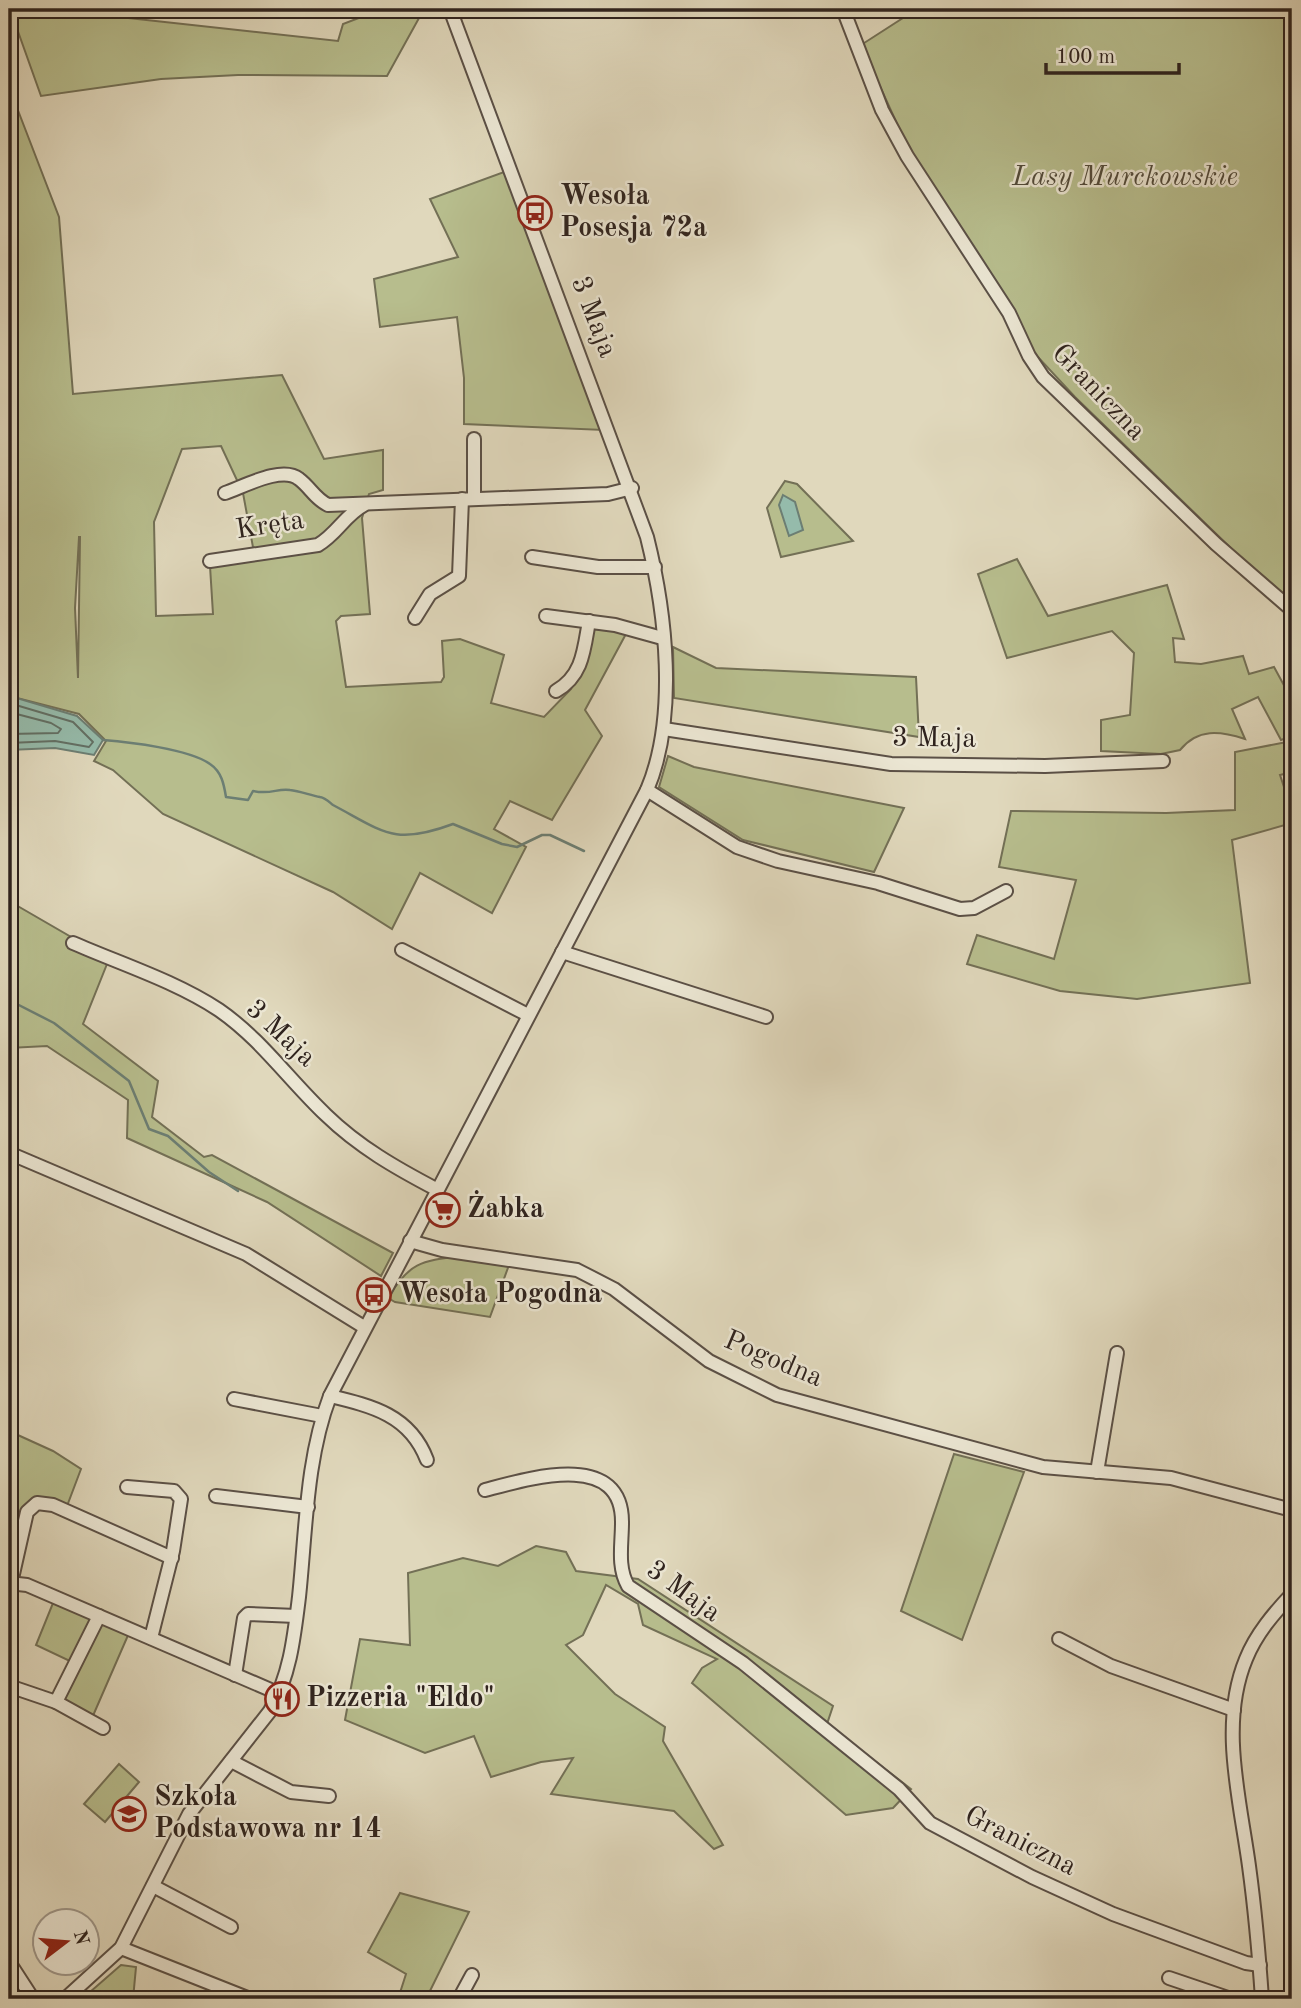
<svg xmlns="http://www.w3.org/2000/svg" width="1301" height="2008" viewBox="0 0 1301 2008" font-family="'Old Standard TT',serif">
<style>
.green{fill:#b7bd8d;stroke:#737056;stroke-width:2;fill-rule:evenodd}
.water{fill:#95bbab;stroke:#6c7e73;stroke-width:2}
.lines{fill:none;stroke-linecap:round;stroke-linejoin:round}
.shore{stroke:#626f64;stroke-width:2}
.stream{stroke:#6c7e73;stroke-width:2.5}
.minor-casing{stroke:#5b5046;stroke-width:16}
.minor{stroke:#ebe6d3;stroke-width:12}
.labels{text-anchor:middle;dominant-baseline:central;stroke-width:5;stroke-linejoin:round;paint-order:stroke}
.park-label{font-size:28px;font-style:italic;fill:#514a3a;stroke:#ebe6d3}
.poi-label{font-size:28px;font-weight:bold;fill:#2f231e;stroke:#ebe6d3;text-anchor:start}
.street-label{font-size:28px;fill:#2f231e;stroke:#ebe6d3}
</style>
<rect width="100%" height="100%" fill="#e0d8bc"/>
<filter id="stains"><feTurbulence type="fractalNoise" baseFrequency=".00286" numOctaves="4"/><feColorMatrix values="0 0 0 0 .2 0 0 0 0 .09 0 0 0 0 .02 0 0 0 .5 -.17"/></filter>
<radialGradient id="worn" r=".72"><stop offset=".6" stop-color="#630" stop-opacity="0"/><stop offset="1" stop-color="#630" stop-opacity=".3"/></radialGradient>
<g class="green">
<polygon points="10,9 46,9 338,41 343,24 382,9 424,9 387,76 238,75 161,79 41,96"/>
<polygon points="917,9 1292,9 1292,602 1239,556 1075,397 1036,355 904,139 861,45"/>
<path d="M9 87 59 217 73 394 282 375 324 459 383 450V490L369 494 362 518 370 614 341 616 336 621 346 687 441 682 444 677 442 641 460 639 504 655 491 703 544 717 571 689 594 629 627 632 585 710 602 736 552 820 510 801 494 829 526 847 492 913 420 873 392 929 333 892 163 814 113 770 94 761 106 741 79 714 13 697 9 688ZM221 446 243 493 255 558 210 566 213 614 156 616 154 522 182 449ZM79 537H80L78 678 75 608Z"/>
<polygon points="504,172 604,430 464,424 464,378 457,317 380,327 374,279 458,257 430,199"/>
<polygon points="785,481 797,484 853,541 781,557 767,508"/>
<path d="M1017 559 1048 616 1167 585 1184 639 1173 638 1175 662 1201 664 1243 656 1249 674 1274 667 1292 700V736L1281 740 1258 697 1232 709 1245 739C1220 731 1198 728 1180 750L1161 754 1101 751V720L1130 715 1134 653 1112 631 1007 658 978 574Z"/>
<polygon points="673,647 716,668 916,677 919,737 674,698"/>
<polygon points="1292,741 1292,772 1280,775 1292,811 1292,823 1232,840 1250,983 1137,999 1060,991 967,964 977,935 1054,959 1076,880 999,867 1011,811 1166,813 1235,810 1235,752"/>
<polygon points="668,756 694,767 904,808 874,872 743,840 659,787"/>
<polygon points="9,901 109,959 83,1024 158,1081 152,1117 204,1157 212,1155 393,1253 381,1276 267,1202 127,1138 128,1100 47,1046 9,1048"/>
<path d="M461 1256 509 1265 490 1317 395 1302 388 1298C409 1262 422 1261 461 1256Z"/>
<polygon points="9,1431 53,1451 81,1469 67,1506 41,1498 23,1507 9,1574"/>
<polygon points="954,1454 1024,1472 962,1640 901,1611"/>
<polygon points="536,1546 566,1552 576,1571 638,1579 833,1706 827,1724 911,1789 893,1808 846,1815 692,1683 702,1668 717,1659 643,1625 638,1604 606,1585 583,1635 566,1645 615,1694 665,1727 663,1741 723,1845 714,1849 674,1811 551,1794 573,1758 541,1762 491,1777 474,1736 425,1753 345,1720 360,1639 410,1645 408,1573 463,1558 498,1566"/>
<polygon points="53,1603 129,1633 92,1718 54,1707 70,1661 36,1645"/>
<polygon points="119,1764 139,1782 105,1822 84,1804"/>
<polygon points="400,1893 469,1912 426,1999 398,1999 406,1974 368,1952"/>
<polygon points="121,1965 136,1967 133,1999 82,1999"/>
</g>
<g class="water">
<polygon points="783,495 795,502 803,530 789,536 779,505"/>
<polygon points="9,688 13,697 77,716 103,740 94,755 55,748 9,750"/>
</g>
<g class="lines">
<g class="shore">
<polyline points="9,703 73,722 93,742 89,747 55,741 9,743"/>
<polyline points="9,712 51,723 61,729 58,733 9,734"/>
</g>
<g class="stream">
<path d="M103 740C129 742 189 749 210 764 222 772 224 785 226 797L248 800 253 791C271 795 277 788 290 790 299 791 310 795 320 797 326 798 329 802 333 805 384 832 394 846 453 824L502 844 517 847 542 835H550L584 851"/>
<polyline points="9,1000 54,1023 129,1081 149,1129 168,1136 209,1172 238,1191"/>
</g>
<g class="minor-casing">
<g id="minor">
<polyline points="843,9 882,110 907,156 1009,313 1029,356 1043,377 1216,544 1292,610"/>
<polyline points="474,439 474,498"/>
<path d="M225 493C243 487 282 465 299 479 310 487 315 499 328 505L608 494 632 488"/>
<polyline points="532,557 598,567 655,567"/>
<path d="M210 561 318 545C337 534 345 515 364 505"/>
<polyline points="546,616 615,625 662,638"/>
<polyline points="415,618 430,594 459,576 462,499"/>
<path d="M556 691C583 676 584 649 589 621"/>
<polyline points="664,729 891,764 1045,766 1163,761"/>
<polyline points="647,790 737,847 778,861 878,883 960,909 974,908 1006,891"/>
<path d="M73 943C121 964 175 981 219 1010 261 1039 289 1080 326 1115 359 1147 396 1168 436 1189"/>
<polyline points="402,950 528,1015"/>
<polyline points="562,952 766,1017"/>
<polyline points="9,1153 246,1254 364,1327"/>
<polyline points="410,1241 442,1250 577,1270 614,1289 709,1361 777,1395 1043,1467 1171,1478 1292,1510"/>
<path d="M330 1396C372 1406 410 1415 427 1460"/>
<polyline points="234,1399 322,1416"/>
<polyline points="1097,1472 1117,1353"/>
<polyline points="127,1487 174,1491 181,1499 173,1551 151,1638"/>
<path d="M485 1490C527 1479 623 1449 622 1523 622 1544 617 1567 628 1586L743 1663 899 1789 930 1823 1032 1877 1113 1914 1246 1963 1260 1965"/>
<polyline points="216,1496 308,1507"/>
<polyline points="9,1583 27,1585 280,1694"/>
<polyline points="11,1583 27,1512 37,1503 53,1505 172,1558"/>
<polyline points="1059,1639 1111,1666 1234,1710"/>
<polyline points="235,1675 244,1618 248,1614 296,1616"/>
<polyline points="9,1686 56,1702 103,1728"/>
<polyline points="56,1702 99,1616"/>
<polyline points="231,1761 291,1792 329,1796"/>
<polyline points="153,1886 231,1927"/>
<polyline points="121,1948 250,1999"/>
<polyline points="9,1962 33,1999"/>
<polyline points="1169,1978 1231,1999"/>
<path d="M65 1999 121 1948 189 1814 270 1711C290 1675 294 1638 299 1597 306 1531 306 1459 330 1396L647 790C678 717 666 613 647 537L450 9"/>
<polyline points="459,1999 472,1975"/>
<path d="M1262 1999C1259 1955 1255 1910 1249 1866 1240 1799 1219 1724 1246 1659 1256 1634 1274 1613 1292 1594"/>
</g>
</g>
<use href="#minor" class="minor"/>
</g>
<defs>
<g id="bus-ring" transform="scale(1.75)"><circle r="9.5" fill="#ebe6d3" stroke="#8f2418" stroke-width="1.5"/><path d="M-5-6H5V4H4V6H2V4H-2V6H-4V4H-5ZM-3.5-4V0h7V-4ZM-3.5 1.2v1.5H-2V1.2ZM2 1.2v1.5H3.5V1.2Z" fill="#8f2418"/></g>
<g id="supermarket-ring" transform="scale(1.75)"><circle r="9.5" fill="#ebe6d3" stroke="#8f2418" stroke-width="1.5"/><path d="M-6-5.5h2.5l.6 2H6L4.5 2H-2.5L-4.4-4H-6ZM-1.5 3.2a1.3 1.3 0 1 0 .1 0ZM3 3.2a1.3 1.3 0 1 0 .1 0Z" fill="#8f2418"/></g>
<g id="restaurant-ring" transform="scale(1.75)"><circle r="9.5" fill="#ebe6d3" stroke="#8f2418" stroke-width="1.5"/><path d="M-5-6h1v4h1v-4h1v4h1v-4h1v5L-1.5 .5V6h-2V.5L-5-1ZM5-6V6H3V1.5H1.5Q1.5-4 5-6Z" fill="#8f2418"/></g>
<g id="school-ring" transform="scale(1.75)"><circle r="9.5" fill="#ebe6d3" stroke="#8f2418" stroke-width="1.5"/><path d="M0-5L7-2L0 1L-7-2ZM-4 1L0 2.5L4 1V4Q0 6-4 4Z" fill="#8f2418"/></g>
</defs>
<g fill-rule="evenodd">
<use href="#bus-ring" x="535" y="213"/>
<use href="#supermarket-ring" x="443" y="1210"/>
<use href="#bus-ring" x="374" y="1295"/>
<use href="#restaurant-ring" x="282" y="1699"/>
<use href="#school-ring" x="129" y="1814"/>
</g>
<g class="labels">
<g class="park-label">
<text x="1125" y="178">Lasy Murckowskie</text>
</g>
<g class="poi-label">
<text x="560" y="197">Wesoła<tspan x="560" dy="32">Posesja 72a</tspan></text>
<text x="467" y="1210">Żabka</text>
<text x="398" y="1295">Wesoła Pogodna</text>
<text x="306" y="1699">Pizzeria "Eldo"</text>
<text x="154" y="1798">Szkoła<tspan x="154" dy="32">Podstawowa nr 14</tspan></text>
</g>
<g class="street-label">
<text transform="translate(593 317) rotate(69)">3 Maja</text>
<text transform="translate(1098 393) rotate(46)">Graniczna</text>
<text transform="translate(270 526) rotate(-9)">Kręta</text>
<text transform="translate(934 739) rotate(1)">3 Maja</text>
<text transform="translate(280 1034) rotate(43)">3 Maja</text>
<text transform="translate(773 1360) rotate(23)">Pogodna</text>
<text transform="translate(683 1592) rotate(36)">3 Maja</text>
<text transform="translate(1020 1842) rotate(27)">Graniczna</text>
</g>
</g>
<rect width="1301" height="2008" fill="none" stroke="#e0d8bc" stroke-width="35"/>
<rect x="10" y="10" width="1280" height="1987" fill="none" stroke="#2f231e" stroke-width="3.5"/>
<rect x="18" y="18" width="1266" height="1973" fill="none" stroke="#2f231e" stroke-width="2"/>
<g transform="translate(66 1942) rotate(74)"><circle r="33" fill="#ebe6d3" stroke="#a0988b" stroke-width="2"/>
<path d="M0-5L12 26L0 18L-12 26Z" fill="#8f2418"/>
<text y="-10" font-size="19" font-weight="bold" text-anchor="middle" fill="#2f231e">N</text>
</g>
<path d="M1046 63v10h133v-10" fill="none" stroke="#2f231e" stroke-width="3.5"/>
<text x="1056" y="63" font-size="21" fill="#2f231e" stroke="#ebe6d3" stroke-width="5" paint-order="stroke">100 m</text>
<rect width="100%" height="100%" filter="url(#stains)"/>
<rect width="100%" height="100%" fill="url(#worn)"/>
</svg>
